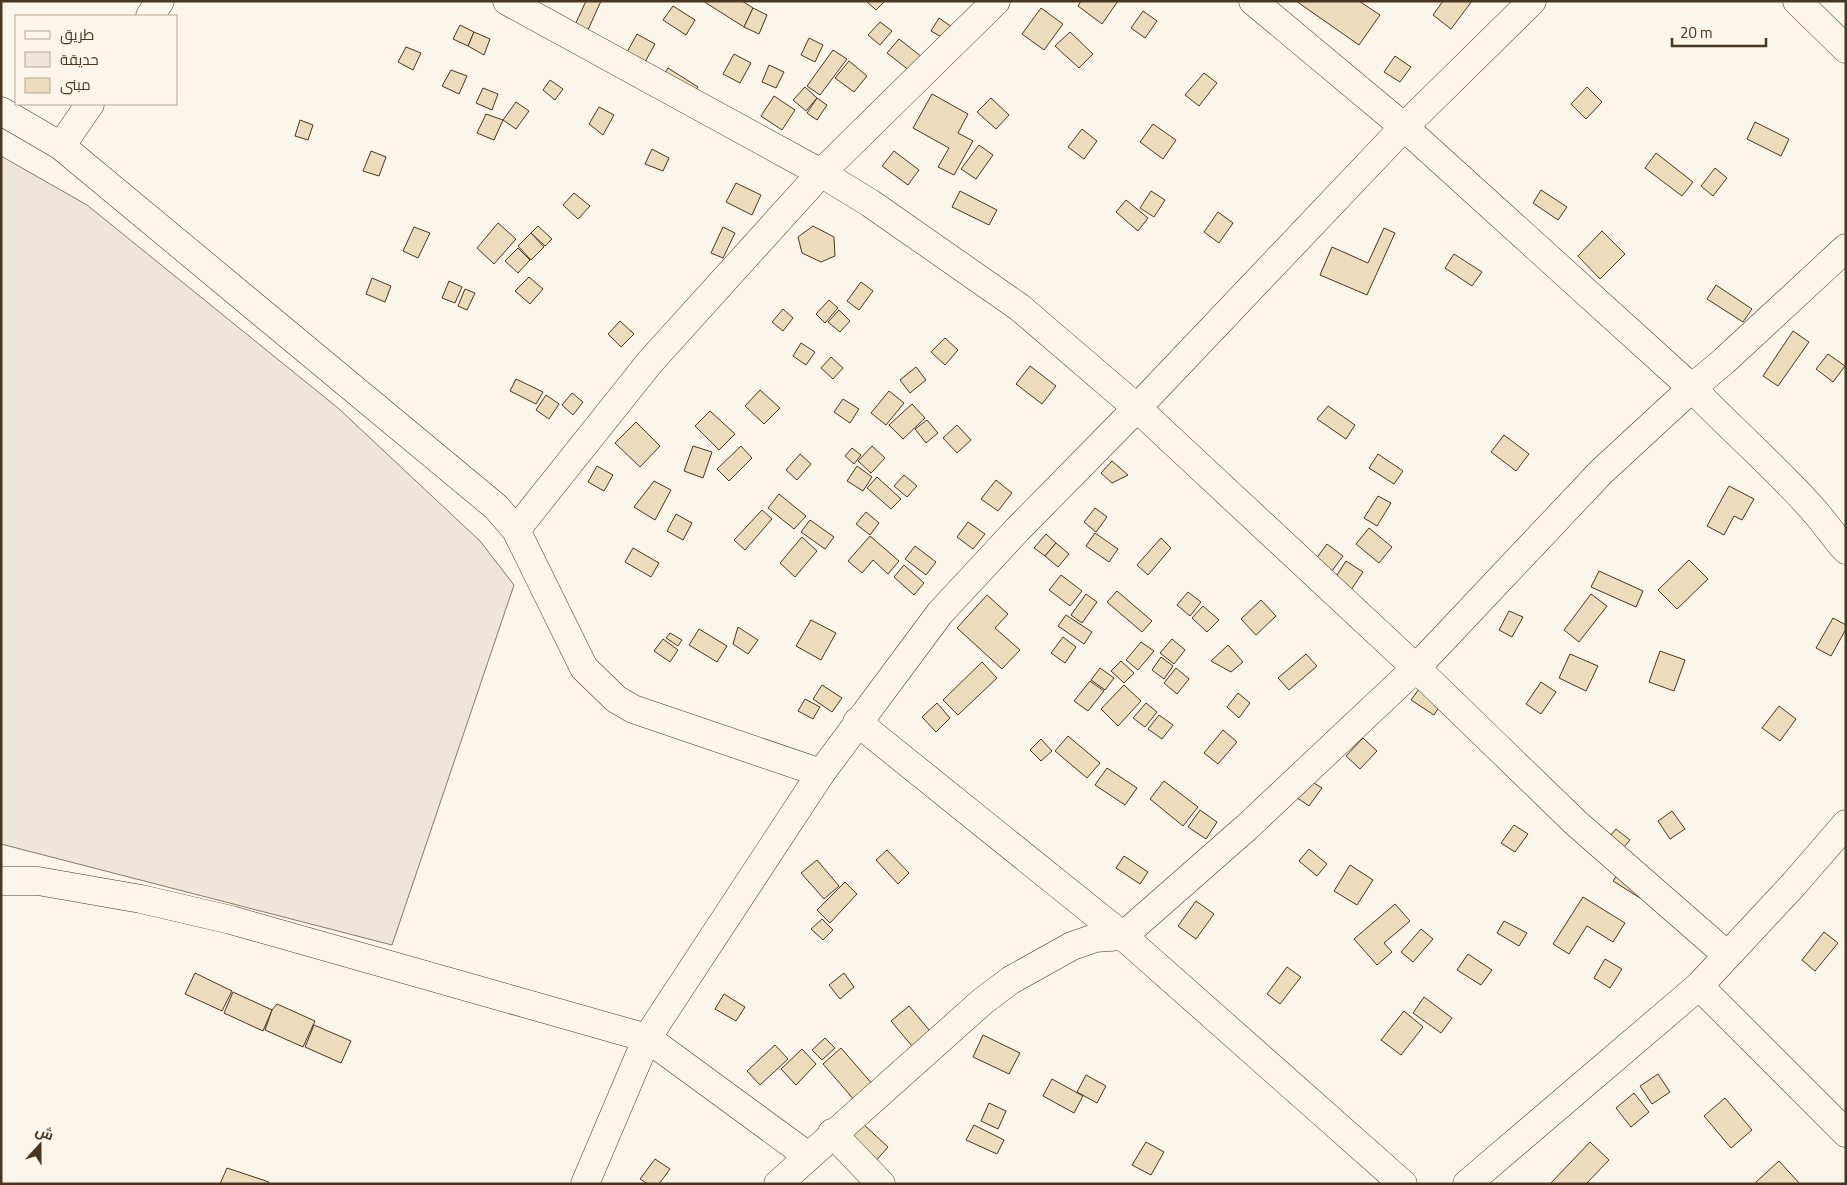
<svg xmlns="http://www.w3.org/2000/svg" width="1847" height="1185" viewBox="0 0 1847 1185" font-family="Georgia,Cairo,serif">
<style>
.green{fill:#ede6d9;stroke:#887966}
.building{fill:#ecdcbc;stroke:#4a3520}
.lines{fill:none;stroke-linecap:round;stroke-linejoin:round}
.minor-casing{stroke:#4a3520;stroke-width:29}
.minor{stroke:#fbf6e9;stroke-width:28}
</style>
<rect width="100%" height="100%" fill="#fbf6e9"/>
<polygon class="green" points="1,156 87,205 338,408 480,541 514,585 392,945 1,844"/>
<g class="building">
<polygon points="586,1 601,1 587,32 574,27"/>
<polygon points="703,1 742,1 753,8 744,27"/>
<polygon points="866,1 885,1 876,10"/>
<polygon points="1081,1 1118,1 1102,24 1078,6"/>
<polygon points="1296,1 1359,1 1380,15 1359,45"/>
<polygon points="1443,1 1472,1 1451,29 1433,15"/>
<polygon points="673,6 695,20 686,35 663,20"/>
<polygon points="753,8 767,15 759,34 744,27"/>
<polygon points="1041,8 1063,24 1044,50 1022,34"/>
<polygon points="1143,11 1157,21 1145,38 1131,28"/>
<polygon points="939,18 952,27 945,39 931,31"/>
<polygon points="880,22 892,31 880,45 868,35"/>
<polygon points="460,25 474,32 468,46 453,39"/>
<polygon points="474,32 490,39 484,55 468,46"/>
<polygon points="1070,32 1093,54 1079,68 1055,46"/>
<polygon points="637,34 655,44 639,73 621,63"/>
<polygon points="809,38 823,45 815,62 801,55"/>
<polygon points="899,39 922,57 910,71 887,53"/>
<polygon points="406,47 421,53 413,70 398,62"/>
<polygon points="833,50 847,59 820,95 807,86"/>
<polygon points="734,54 751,63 740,83 723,74"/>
<polygon points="1395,56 1411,67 1400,82 1384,72"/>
<polygon points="849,61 867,76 854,92 835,78"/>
<polygon points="769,65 784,72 776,88 762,82"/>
<polygon points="668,68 698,87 688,102 658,84"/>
<polygon points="451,70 467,76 459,94 442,86"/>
<polygon points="1204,73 1217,83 1199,106 1185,95"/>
<polygon points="550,80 563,89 555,100 543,90"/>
<polygon points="805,87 817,98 806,111 793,100"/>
<polygon points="1587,87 1602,102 1586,119 1571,104"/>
<polygon points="483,88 498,94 492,110 476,103"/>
<polygon points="932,94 968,114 958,133 973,141 954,175 938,167 949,148 913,128"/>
<polygon points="774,96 795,110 782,130 761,116"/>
<polygon points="817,98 827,105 817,120 807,113"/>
<polygon points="991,98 1009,115 996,129 977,112"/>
<polygon points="516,102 529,111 516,129 503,120"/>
<polygon points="599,107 614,115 603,135 589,124"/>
<polygon points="486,114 503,120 494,140 477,133"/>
<polygon points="300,120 313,125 308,140 295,136"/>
<polygon points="1755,122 1789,139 1781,156 1747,139"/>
<polygon points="1153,124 1176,140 1163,159 1140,142"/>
<polygon points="1082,129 1097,141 1084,159 1068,147"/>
<polygon points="979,145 993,155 976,179 961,169"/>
<polygon points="652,149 669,158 663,171 645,164"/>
<polygon points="371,151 386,157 379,176 363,171"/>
<polygon points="894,151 919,170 908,185 882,166"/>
<polygon points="1656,153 1693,182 1682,196 1645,168"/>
<polygon points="1715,168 1727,178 1713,196 1701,186"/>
<polygon points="736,183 761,195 752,215 726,202"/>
<polygon points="1541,190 1567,207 1558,220 1533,203"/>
<polygon points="960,191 997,210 989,225 952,207"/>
<polygon points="1151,191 1165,200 1154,217 1140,208"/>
<polygon points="574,193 590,206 578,219 563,205"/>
<polygon points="1126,200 1148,218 1138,231 1116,212"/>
<polygon points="1218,212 1233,223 1219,243 1204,232"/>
<polygon points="498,223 516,239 494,264 477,248"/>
<polygon points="538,226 552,239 545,246 531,233"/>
<polygon points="813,226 834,237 835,256 821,262 802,253 798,237"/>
<polygon points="414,227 430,233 418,258 403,251"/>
<polygon points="723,227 735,233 723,258 711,253"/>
<polygon points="1384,228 1395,233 1367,295 1320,275 1332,247 1368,263"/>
<polygon points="1602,231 1625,254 1600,279 1578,256"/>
<polygon points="531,233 544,247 531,260 518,246"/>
<polygon points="518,248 530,260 518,273 505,261"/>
<polygon points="1454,254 1482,272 1472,286 1445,268"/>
<polygon points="529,277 543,289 530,304 515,291"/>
<polygon points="372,278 391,286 385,302 366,294"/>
<polygon points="449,281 462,287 455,303 442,298"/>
<polygon points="861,282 873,291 859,310 847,301"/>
<polygon points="1716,285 1752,309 1743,322 1707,299"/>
<polygon points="465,289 475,293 467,310 458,306"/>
<polygon points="829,300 838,308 825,323 816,314"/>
<polygon points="783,309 793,318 783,331 772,322"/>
<polygon points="839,310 850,321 840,332 828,322"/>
<polygon points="620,321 634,334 621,347 608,334"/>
<polygon points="1793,331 1809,342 1778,386 1763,376"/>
<polygon points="945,338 958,350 945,365 931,352"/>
<polygon points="801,343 815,352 806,365 793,356"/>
<polygon points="1828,354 1845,366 1833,382 1816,369"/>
<polygon points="831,357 843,368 833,379 821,368"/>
<polygon points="1030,366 1056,386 1042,404 1016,384"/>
<polygon points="916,367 926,380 910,393 900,380"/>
<polygon points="516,379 543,392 536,404 510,391"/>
<polygon points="760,390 780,408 764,424 745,406"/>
<polygon points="889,391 904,403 886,425 871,413"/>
<polygon points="572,393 583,402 573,415 562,405"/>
<polygon points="546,395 559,404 549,419 536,410"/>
<polygon points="843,399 859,409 850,423 834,412"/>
<polygon points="912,404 925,418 903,439 889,425"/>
<polygon points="1328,406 1355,425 1346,439 1317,419"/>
<polygon points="710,411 735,434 719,450 695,426"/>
<polygon points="927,420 938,433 926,443 915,429"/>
<polygon points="636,422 660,446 640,467 615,443"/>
<polygon points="957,425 971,440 957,453 943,438"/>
<polygon points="1504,435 1529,454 1516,471 1491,452"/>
<polygon points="693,446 712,452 703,478 684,471"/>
<polygon points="741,446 752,458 729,481 717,469"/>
<polygon points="872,446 885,458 871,473 858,461"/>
<polygon points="852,448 861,455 854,464 845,456"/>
<polygon points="800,454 811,464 797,480 786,470"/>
<polygon points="1378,454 1403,471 1394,484 1369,468"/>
<polygon points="1112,461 1128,475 1112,483 1101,473"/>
<polygon points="597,466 613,475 604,491 588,482"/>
<polygon points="857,466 872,477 863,491 847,481"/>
<polygon points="904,475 917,486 907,497 894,486"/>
<polygon points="877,477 901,499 891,509 867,488"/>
<polygon points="996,480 1012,493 998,511 981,499"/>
<polygon points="654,481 671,490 655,520 634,507"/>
<polygon points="1729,486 1754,499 1742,520 1734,516 1724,535 1707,526"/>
<polygon points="779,494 806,516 794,529 768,508"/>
<polygon points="1378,496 1391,503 1377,526 1364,518"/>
<polygon points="1095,508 1107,517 1096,532 1084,522"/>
<polygon points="762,510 772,519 745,550 734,540"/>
<polygon points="866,512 879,523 870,535 856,524"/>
<polygon points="676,514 692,523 683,540 667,531"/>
<polygon points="810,520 834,537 825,549 801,532"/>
<polygon points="968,522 985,534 973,549 957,537"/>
<polygon points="1369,528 1392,547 1379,563 1356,544"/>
<polygon points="1095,533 1118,549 1109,562 1086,546"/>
<polygon points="1046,534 1056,543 1045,556 1034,548"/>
<polygon points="870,536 899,561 888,574 873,560 862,573 848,561"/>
<polygon points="802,537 817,551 795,577 780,563"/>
<polygon points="1161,538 1171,548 1148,575 1137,565"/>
<polygon points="1056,543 1069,554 1058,567 1045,556"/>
<polygon points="1327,544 1343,556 1323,583 1307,571"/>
<polygon points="915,546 936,562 926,575 905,559"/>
<polygon points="633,548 659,563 651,577 625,562"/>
<polygon points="1689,560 1708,579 1677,609 1658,590"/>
<polygon points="1346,561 1363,572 1347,596 1330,586"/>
<polygon points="904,565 924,583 914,595 894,577"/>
<polygon points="1599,571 1643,591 1636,607 1591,587"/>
<polygon points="1061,575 1082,591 1070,606 1049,590"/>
<polygon points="1117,591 1152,621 1142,632 1107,602"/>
<polygon points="1188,592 1201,602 1190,616 1177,605"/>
<polygon points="1086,594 1097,602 1082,623 1071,615"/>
<polygon points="1591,594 1607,606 1579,642 1564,630"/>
<polygon points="987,595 1008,614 995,628 1020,650 1002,669 957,628"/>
<polygon points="1261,600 1276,616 1256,635 1241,619"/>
<polygon points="1203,606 1219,620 1207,632 1192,618"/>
<polygon points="1509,611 1523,617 1512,637 1499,630"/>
<polygon points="1066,615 1092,632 1084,644 1058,626"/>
<polygon points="1833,618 1846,625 1846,629 1831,656 1816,648"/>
<polygon points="811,620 836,633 821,660 796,646"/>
<polygon points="738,627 758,640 748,654 733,644"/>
<polygon points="699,629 727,646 717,662 689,645"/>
<polygon points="670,633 682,640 678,646 666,638"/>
<polygon points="1063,637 1076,647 1065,663 1051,653"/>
<polygon points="663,639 678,650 670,662 654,651"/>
<polygon points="1172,639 1185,650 1174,664 1160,653"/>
<polygon points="1141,642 1154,651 1138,670 1126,660"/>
<polygon points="1228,645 1243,662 1231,672 1211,661"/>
<polygon points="1660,651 1685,660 1674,691 1649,682"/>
<polygon points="1306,654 1317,666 1289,690 1278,678"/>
<polygon points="1570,654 1598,666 1586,691 1559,678"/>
<polygon points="1161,657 1173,666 1164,679 1152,670"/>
<polygon points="1121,661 1134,673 1124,683 1111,671"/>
<polygon points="982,662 997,678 958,715 943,700"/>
<polygon points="1100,668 1114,678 1105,690 1091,680"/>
<polygon points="1176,668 1189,679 1177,694 1164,683"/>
<polygon points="1090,681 1104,691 1088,711 1074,701"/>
<polygon points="1541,682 1556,692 1541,714 1526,704"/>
<polygon points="822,685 842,698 832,712 813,699"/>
<polygon points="1124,685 1141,701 1118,726 1101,709"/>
<polygon points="1419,689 1441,704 1434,715 1411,700"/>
<polygon points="1238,693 1250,703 1239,718 1227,707"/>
<polygon points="805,699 820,707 813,719 798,711"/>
<polygon points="937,703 950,718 936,732 922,717"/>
<polygon points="1146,703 1157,712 1145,727 1133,718"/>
<polygon points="1779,706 1796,719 1780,741 1762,728"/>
<polygon points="1159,715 1173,725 1162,739 1148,729"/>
<polygon points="1223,730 1237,742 1218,764 1204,753"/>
<polygon points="1068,736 1100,763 1087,778 1055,751"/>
<polygon points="1363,738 1377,751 1360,769 1346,756"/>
<polygon points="1041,739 1052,751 1041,761 1030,750"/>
<polygon points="1107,768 1137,788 1125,805 1095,785"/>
<polygon points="1306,778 1322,788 1309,806 1293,795"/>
<polygon points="1164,781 1198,807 1183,826 1150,799"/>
<polygon points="1200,810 1217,822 1206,839 1188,827"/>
<polygon points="1672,811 1685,829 1670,839 1658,821"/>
<polygon points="1514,825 1528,834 1515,852 1501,843"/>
<polygon points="1616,829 1630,840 1611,862 1597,851"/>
<polygon points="1309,849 1327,864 1317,876 1299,861"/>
<polygon points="887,850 909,873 898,884 876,860"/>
<polygon points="1124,856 1148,872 1140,884 1116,868"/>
<polygon points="817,860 839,886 824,899 801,873"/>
<polygon points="1350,865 1373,880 1357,905 1334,891"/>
<polygon points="1623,866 1650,884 1640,898 1613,881"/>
<polygon points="845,882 857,894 830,923 817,910"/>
<polygon points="1583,897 1625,923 1613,942 1587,926 1569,954 1553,944"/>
<polygon points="1196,901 1214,914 1196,939 1178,926"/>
<polygon points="1395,904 1410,921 1384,943 1392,952 1377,965 1354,939"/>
<polygon points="822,919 833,930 823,940 811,929"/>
<polygon points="1504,921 1527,933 1519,946 1497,933"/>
<polygon points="1421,929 1433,939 1413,962 1401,952"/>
<polygon points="1824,932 1838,943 1815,971 1802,960"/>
<polygon points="1468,954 1492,970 1481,985 1457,970"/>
<polygon points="1605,959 1622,969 1610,988 1594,978"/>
<polygon points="1287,967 1301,977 1280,1004 1267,994"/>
<polygon points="195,973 232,991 222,1011 185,994"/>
<polygon points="844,973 854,987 840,999 829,985"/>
<polygon points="233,992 272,1010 263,1031 224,1013"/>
<polygon points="724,994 745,1007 736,1021 715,1009"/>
<polygon points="1424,997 1452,1018 1441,1033 1413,1013"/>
<polygon points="277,1004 315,1021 303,1047 265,1030 272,1010"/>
<polygon points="909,1006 935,1037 917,1052 891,1021"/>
<polygon points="1404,1011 1423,1027 1401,1055 1381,1040"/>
<polygon points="314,1025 351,1041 341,1063 305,1047"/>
<polygon points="983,1035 1020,1053 1009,1074 973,1057"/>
<polygon points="825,1038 835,1048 822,1060 812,1050"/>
<polygon points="775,1045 788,1059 760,1085 747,1071"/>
<polygon points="841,1048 874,1086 856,1102 823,1064"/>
<polygon points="802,1049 816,1064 796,1085 781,1069"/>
<polygon points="1658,1074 1670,1092 1652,1104 1640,1086"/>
<polygon points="1086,1075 1106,1086 1097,1103 1077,1092"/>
<polygon points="1052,1079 1083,1096 1074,1113 1043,1096"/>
<polygon points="1634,1093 1649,1112 1631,1127 1616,1108"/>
<polygon points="1725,1098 1752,1130 1731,1148 1704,1116"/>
<polygon points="989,1103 1006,1111 998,1129 981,1121"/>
<polygon points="862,1123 888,1147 868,1170 841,1146"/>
<polygon points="974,1125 1004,1140 997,1154 966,1140"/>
<polygon points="1146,1142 1164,1152 1151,1175 1132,1165"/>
<polygon points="1590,1142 1609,1160 1586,1184 1550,1184"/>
<polygon points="655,1159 670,1169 659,1184 648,1184 640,1179"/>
<polygon points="1779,1161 1800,1184 1757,1184 1756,1182"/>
<polygon points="227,1168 269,1182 268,1184 220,1184"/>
</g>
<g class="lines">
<g class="minor-casing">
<g id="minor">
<polyline points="507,1 821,173 870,203 1019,307 1137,408 1416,668 1576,823 1727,955"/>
<path d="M1253 1 1404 127 1692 388C1733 431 1778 469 1817 514 1827 526 1836 539 1846 550"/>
<polyline points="1797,1 1846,49"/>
<polyline points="150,16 160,1"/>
<polyline points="1,111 61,146 496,507 516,530 584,668 616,699 633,709 821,773"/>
<polyline points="61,146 90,104"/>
<polyline points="516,530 650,362 821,173 996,1"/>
<polyline points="857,722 1123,936 1403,1184"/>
<polyline points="1,881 38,881 141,899 231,920 647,1038 808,1156"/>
<polyline points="1699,986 1846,1133"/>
<polyline points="832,1133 881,1184"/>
<polyline points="585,1184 647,1038 821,773 940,613 1017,530 1137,408 1404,127 1532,1"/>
<polyline points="778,1184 983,1001 1011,980 1072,946 1095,938 1123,936 1247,827 1416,668 1601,472 1692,388 1724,361 1846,248"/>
<polyline points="1467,1184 1699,986 1794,884 1846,824"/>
</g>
</g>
<use href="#minor" class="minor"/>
</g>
<rect width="1847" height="1185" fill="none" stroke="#4a3520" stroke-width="5"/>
<rect x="15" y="15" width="162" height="90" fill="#fbf6e9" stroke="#b4a999"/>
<rect x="25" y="31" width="25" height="8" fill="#fbf6e9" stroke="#b4a999"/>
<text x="60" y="40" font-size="15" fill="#4a3520">طريق</text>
<rect x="25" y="52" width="25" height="15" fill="#ede6d9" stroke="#b4a999"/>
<text x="60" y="65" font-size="15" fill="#4a3520">حديقة</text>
<rect x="25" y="78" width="25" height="15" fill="#ecdcbc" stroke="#b4a999"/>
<text x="60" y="90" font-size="15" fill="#4a3520">مبنى</text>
<g transform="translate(40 1145) rotate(21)" stroke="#fbf6e9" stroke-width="4" paint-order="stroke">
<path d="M0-4L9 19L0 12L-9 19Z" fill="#4a3520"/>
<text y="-8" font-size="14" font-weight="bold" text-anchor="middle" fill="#4a3520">ش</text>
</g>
<path d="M1672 38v8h94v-8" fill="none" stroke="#4a3520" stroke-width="2.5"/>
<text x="1680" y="38" font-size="15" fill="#4a3520" stroke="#fbf6e9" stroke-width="4" paint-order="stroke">20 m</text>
</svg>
